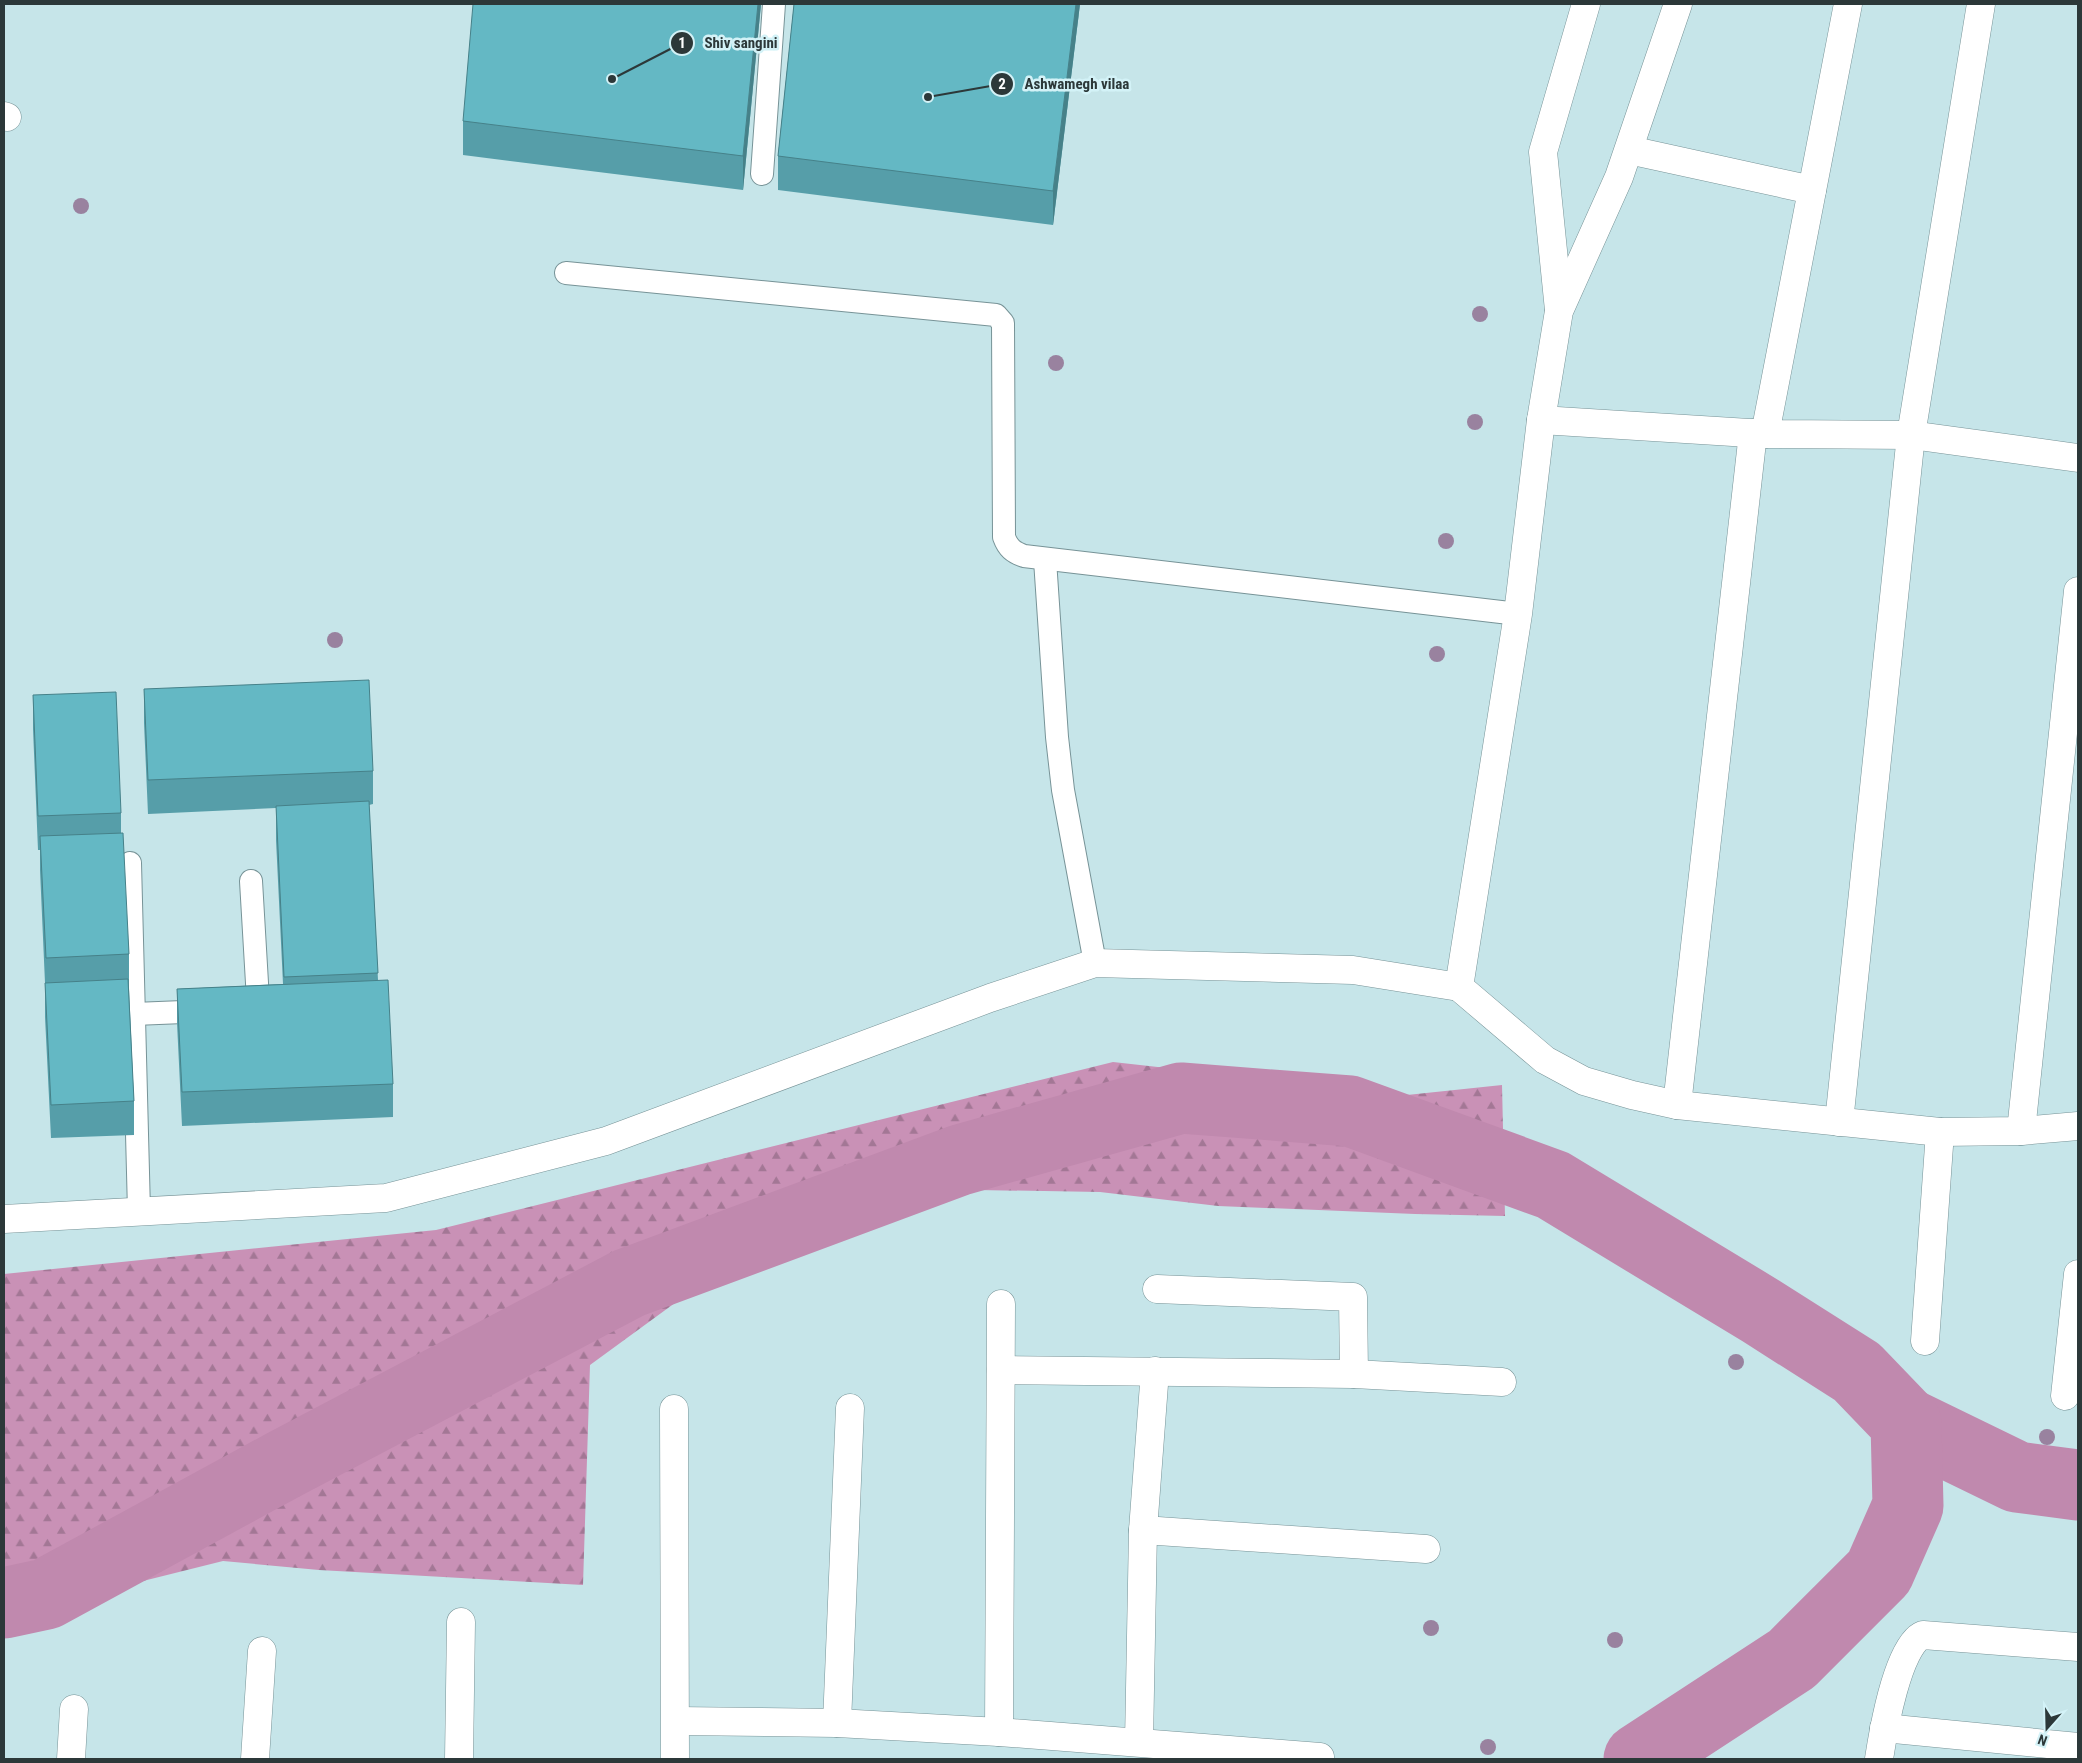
<svg xmlns="http://www.w3.org/2000/svg" width="2082" height="1763" viewBox="0 0 2082 1763" font-family="'Roboto Condensed',sans-serif">
<style>
.forest{fill:url(#forest-firs)}
.lines{fill:none;stroke-linecap:round;stroke-linejoin:round}
.river{stroke:#c089ae;stroke-width:71}
.lane-casing{stroke:#779397;stroke-width:24}
.street-casing{stroke:#779397;stroke-width:29}
.secondary-casing{stroke:#779397;stroke-width:29}
.lane{stroke:#fff;stroke-width:22}
.street{stroke:#fff;stroke-width:28}
.secondary{stroke:#fff;stroke-width:28}
.tree{fill:#99829f}
.wall{fill:#569ea9}
.shaded-wall{fill:#468189}
.building{fill:#64b8c4;stroke:#468189}
.leader{fill:none;stroke:#2c3839;stroke-width:2}
.callout-dot{fill:#2c3839;stroke:#d3f2f7;stroke-width:2}
.mark-label{font-size:15px;text-anchor:middle;font-weight:bold;fill:#fff}
.callout-label{font-size:15px;text-anchor:middle;font-weight:bold;fill:#2c3839;stroke:#d3f2f7;stroke-width:5;stroke-linejoin:round;paint-order:stroke}
</style>
<defs>
<pattern id="forest-firs" width="22" height="20" patternUnits="userSpaceOnUse" patternTransform="scale(1.25)"><rect width="22" height="20" fill="#c991b6"/><path d="M5 1l3.5 6h-7zM16 11l3.5 6h-7z" fill="#a37795"/></pattern>
</defs>
<rect width="100%" height="100%" fill="#c6e5e9"/>
<polygon class="forest" points="1113,1062 1407,1095 1502,1085 1505,1216 1415,1214 1218,1206 1100,1192 921,1189 810,1247 679,1300 590,1365 583,1585 319,1570 223,1561 47,1605 4,1613 4,1274 436,1230"/>
<g class="lines">
<g class="river">
<polyline points="1906,1423 2017,1477 2078,1485"/>
<polyline points="4,1603 46,1594 285,1464 629,1283 960,1160 1181,1098 1350,1111 1553,1185 1761,1311 1857,1372 1906,1423 1908,1506 1879,1572 1792,1659 1639,1759"/>
</g>
<g class="lane-casing">
<g id="lane">
<polyline points="762,174 774,4"/>
<path d="M566 273 996 315 1003 323 1004 537C1008 548 1013 552 1024 556L1518 614"/>
<polyline points="1045,560 1057,737 1063,790 1095,963"/>
<polyline points="130,863 139,1211"/>
<polyline points="250,1010 255,1007 258,1000 251,881"/>
<polyline points="134,1014 208,1011"/>
</g>
</g>
<g class="street-casing">
<g id="street">
<polyline points="1848,4 1765,434 1911,435 2078,458"/>
<polyline points="4,116 7,117"/>
<polyline points="1629,150 1812,190"/>
<polyline points="1541,420 1765,434"/>
<polyline points="1459,987 1545,1060 1584,1081 1632,1095 1677,1105 1940,1132 2021,1131 2078,1126"/>
<polyline points="1677,1105 1753,433"/>
<polyline points="1839,1122 1911,435 1981,4"/>
<polyline points="2021,1131 2078,591"/>
<polyline points="1157,1289 1353,1297 1354,1374"/>
<polyline points="1925,1341 1940,1132"/>
<polyline points="1001,1370 1354,1374 1502,1382"/>
<polyline points="2065,1396 2078,1274"/>
<polyline points="674,1409 675,1759"/>
<polyline points="1143,1530 1426,1549"/>
<polyline points="676,1721 837,1723 999,1732 1320,1757"/>
<polyline points="837,1723 850,1408"/>
<polyline points="1884,1728 2078,1747"/>
<polyline points="999,1732 1001,1304"/>
<polyline points="1139,1742 1143,1530 1155,1371"/>
<polyline points="71,1759 74,1709"/>
<polyline points="255,1759 262,1651"/>
<polyline points="459,1759 461,1622"/>
<path d="M1879 1759C1883 1733 1898 1644 1923 1635L2078 1647"/>
</g>
</g>
<g class="secondary-casing">
<g id="secondary">
<polyline points="1559,310 1543,152 1586,4"/>
<polyline points="4,1219 386,1198 606,1141 990,998 1095,963 1353,970 1459,987 1518,614 1541,420 1559,311 1619,177 1678,4"/>
</g>
</g>
<use href="#lane" class="lane"/>
<use href="#street" class="street"/>
<use href="#secondary" class="secondary"/>
</g>
<g class="tree">
<circle cx="81" cy="206" r="8"/>
<circle cx="1480" cy="314" r="8"/>
<circle cx="1056" cy="363" r="8"/>
<circle cx="1475" cy="422" r="8"/>
<circle cx="1446" cy="541" r="8"/>
<circle cx="335" cy="640" r="8"/>
<circle cx="1437" cy="654" r="8"/>
<circle cx="1736" cy="1362" r="8"/>
<circle cx="2047" cy="1437" r="8"/>
<circle cx="1431" cy="1628" r="8"/>
<circle cx="1615" cy="1640" r="8"/>
<circle cx="1488" cy="1747" r="8"/>
</g>
<g class="wall">
<polygon points="761,4 743,190 463,155 463,121"/>
<polygon points="794,4 1080,4 1053,225 778,190 778,156"/>
<polygon points="144,689 373,771 373,804 369,805 378,980 393,1084 393,1117 182,1126 177,1023 177,989 283,984 276,840 276,808 148,814 144,723"/>
<polygon points="33,695 121,813 121,833 129,954 129,988 134,1101 134,1135 51,1138 45,1017 45,983 40,870 40,850 38,850 33,729"/>
</g>
<g class="shaded-wall">
<polygon points="758,4 761,4 743,190 743,156"/>
<polygon points="1076,4 1080,4 1053,225 1053,191"/>
</g>
<g class="building">
<polygon points="473,4 758,4 743,156 463,121"/>
<polygon points="794,4 1076,4 1053,191 778,156"/>
<polygon points="369,680 373,771 148,780 144,689"/>
<polygon points="116,692 121,813 38,816 33,695"/>
<polygon points="369,801 378,973 284,977 276,806"/>
<polygon points="123,833 129,954 46,958 40,836"/>
<polygon points="128,979 134,1101 51,1105 45,983"/>
<polygon points="388,980 393,1084 182,1092 177,989"/>
</g>
<path class="leader" d="M612 79L682 43M928 97L1002 84"/>
<g class="callout-dot">
<circle cx="612" cy="79" r="5"/>
<circle cx="928" cy="97" r="5"/>
<circle cx="682" cy="43" r="12"/>
<circle cx="1002" cy="84" r="12"/>
</g>
<g class="mark-label">
<text x="682" y="48">1</text>
<text x="1002" y="89">2</text>
</g>
<g class="callout-label">
<text x="741" y="48">Shiv sangini</text>
<text x="1077" y="89">Ashwamegh vilaa</text>
</g>
<rect width="2082" height="1763" fill="none" stroke="#2c3839" stroke-width="10"/>
<g transform="translate(2047 1728) rotate(200)" stroke="#d3f2f7" stroke-width="4" paint-order="stroke">
<path d="M0-4L9 19L0 12L-9 19Z" fill="#2c3839"/>
<text y="-8" font-size="14" font-weight="bold" text-anchor="middle" fill="#2c3839">N</text>
</g>
</svg>
